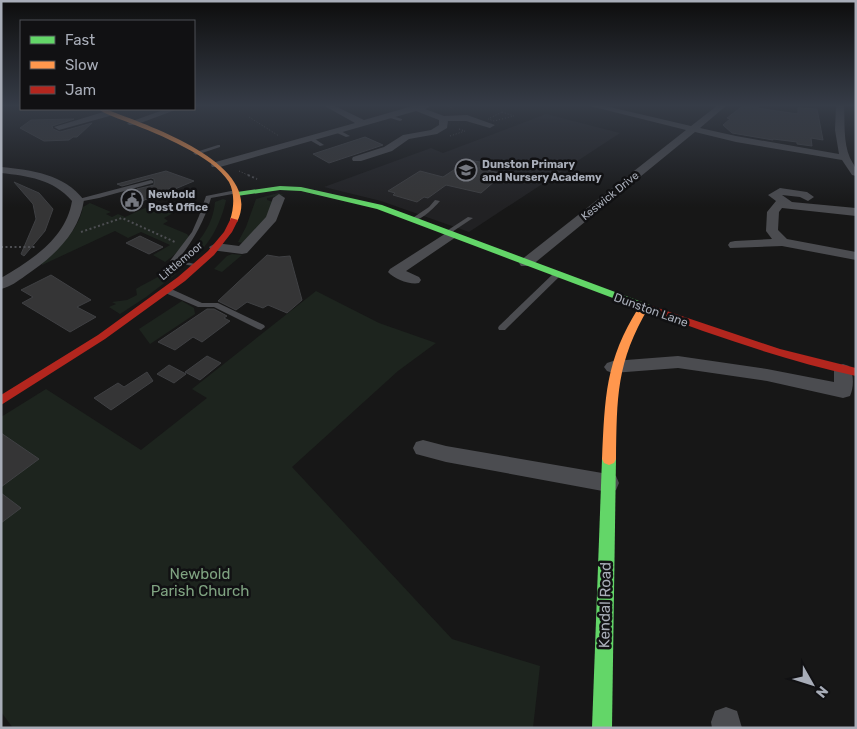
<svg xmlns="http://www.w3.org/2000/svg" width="857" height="729" viewBox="0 0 857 729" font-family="Rubik,sans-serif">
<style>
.built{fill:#212123}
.green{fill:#1d241e}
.building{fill:#353536;stroke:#3f4043}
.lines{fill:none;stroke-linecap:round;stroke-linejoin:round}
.path-far1{stroke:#4d4e52;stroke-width:1;stroke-dasharray:1 2;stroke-linecap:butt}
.path{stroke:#4d4e52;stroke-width:2;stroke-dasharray:2 2.5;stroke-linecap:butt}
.lane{fill:#4b4c50;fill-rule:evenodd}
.street{fill:#4b4c50;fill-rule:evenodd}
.fast{fill:#63d668;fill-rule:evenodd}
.slow{fill:#ff974d;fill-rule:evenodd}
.jam{fill:#b3261e;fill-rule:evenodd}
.labels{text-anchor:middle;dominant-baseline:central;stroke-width:5;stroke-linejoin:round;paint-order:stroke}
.far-poi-label{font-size:11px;font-weight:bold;fill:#a8adb8;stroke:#111113;text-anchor:start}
.far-street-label{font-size:11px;fill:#a8adb8;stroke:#111113}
.street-label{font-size:12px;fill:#a8adb8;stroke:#111113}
.near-park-label{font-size:15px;fill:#7fa381;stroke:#111113}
.near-street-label{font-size:15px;fill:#a8adb8;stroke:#111113}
</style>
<rect width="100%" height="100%" fill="#171717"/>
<polygon class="built" points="546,114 620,133 469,232 381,201 324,187 431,148 443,153"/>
<g class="green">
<polygon points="278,193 284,195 267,198 267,200 273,202 265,221 242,243 238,242 246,227 256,199"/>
<path d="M223 199 226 200C223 217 207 256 187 257L186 256C201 239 213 225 215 202Z"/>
<path d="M90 203 111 212 106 214 112 217 118 214 125 217 145 208 154 212 164 207 175 212 164 218 168 221 163 224 187 234 190 238 174 255 165 262 153 255 170 245 141 232 128 238 115 231 42 265 41 262C59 247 78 232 83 207Z"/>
<polygon points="232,254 242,255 222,272 214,269 227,256"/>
<polygon points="171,270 176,274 146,297 120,314 109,307 116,304 112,302 127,300 137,295 136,289 141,286"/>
<polygon points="316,291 379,323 436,343 398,371 292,467 452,639 540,666 533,728 13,728 1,712 1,417 46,389 141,450 207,398 192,389"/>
<polygon points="182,301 194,308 195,314 150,344 139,329"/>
</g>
<g class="building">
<polygon points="744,105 760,105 757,108 798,114 798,108 817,109 823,140 811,138 812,146 797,144 797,142 773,139 773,140 732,133 723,125 730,119 727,118"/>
<polygon points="74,119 52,126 53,129 60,132 92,123 77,137 73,137 69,140 44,141 20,128 31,120"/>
<polygon points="365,137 383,145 329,163 313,154"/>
<polygon points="469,160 485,163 479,168 503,174 481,193 446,185 428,198 424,197 417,202 393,195 395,193 388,191 420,171 443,177"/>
<polygon points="166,171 194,181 175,189 171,188 138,203 141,191 137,189 154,185 154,179 151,178 122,186 117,184"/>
<polygon points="14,182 39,193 53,209 45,231 24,256 21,254 36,219 33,204"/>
<polygon points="140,236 163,247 149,254 126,243"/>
<polygon points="267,255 279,257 290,256 302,300 287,313 268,305 263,308 247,302 236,310 218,301"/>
<polygon points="51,275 91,300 77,307 96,317 70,332 22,303 33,297 21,290"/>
<polygon points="207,309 214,309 227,316 224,318 230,321 202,342 193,337 175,350 158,342"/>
<polygon points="207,356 221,363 200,380 185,372"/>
<polygon points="169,365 186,374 174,383 157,374"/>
<polygon points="147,372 153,381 111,410 94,398 118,383 124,387"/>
<polygon points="1,433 39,459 1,487"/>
<polygon points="1,493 21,508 1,523"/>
</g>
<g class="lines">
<g class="path-far1">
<polyline points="445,105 452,108"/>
<polygon points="502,112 514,116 494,121 488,119"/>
<polyline points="249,117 279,136"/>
<polyline points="450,136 465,131 459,129"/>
<polyline points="239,171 250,176"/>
</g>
<g class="path">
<polyline points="248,175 257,179"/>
<polyline points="81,232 122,218 175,242"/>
<polyline points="1,247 35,247"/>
</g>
<g class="lane">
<polygon points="389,115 402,119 402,120 400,121 387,117"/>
<polygon points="335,130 339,130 350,136 346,137 335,132"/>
<polygon points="308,137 312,137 324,145 320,146 308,139"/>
<polygon points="218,145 220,145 220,147 196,155 193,153"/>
<polygon points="151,180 153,181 153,183 99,198 78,202 75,200"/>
<path d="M236 190 238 191V193L211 198C204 222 193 241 178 260L199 265V267L171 262 170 261 192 232 199 216 206 196Z"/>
<path d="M435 200 440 201C433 209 421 221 411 221V219L429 207Z"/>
<polygon points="468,217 473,218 449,234 445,234 445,232"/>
<polygon points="554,273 557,273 561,275 505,330 499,330 498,328 499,326"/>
<polygon points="163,288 169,288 202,303 218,303 264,325 265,327 261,330 258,329 214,307 198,307 163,292"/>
</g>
<g class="street">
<polygon points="323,105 333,105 364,120 416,105 433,105 425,109 444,116 467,115 495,125 490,128 466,121 448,121 447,128 437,134 409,139 392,151 361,161 353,161 352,159 353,157 384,147 403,135 431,130 439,125 439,120 416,111 220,167 212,167 211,165 212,163 355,123"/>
<path d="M586 105H601L691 126 718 105H727L700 128 736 136 839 154 835 130 836 105H844C845 121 843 142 850 158 854 166 856 165 856 176L852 175 842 160 736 142 695 132 531 266H521L519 263 521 260 686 130Z"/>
<polygon points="166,109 178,109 135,125 129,125 127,123"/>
<polygon points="110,110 114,113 113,115 59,130 54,127"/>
<path d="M1 167C32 170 64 174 84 200 79 234 53 257 25 276 18 281 10 287 1 289V278C32 260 66 238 72 201 53 179 28 176 1 173Z"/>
<polygon points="780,188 807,192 814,197 808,201 800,197 782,195 792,202 856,208 856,216 782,208 779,212 778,230 787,239 856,252 856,260 782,246 730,248 728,245 730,242 735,241 772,239 766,231 767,212 776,201 768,195"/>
<polygon points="279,194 285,198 276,221 247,253 242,254 211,250 209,247 216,243 239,246 266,217 273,198"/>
<path d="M451 230 457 234 456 237 406 271 419 277 421 280 419 283C410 285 394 279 388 272L390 269Z"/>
<path d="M678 356 767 369 834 382V370L837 366 843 364 849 366C854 373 854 388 850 396L843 398 767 381 678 368 613 373 607 371 604 367 607 363 613 361Z"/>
<polygon points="423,440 446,446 608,474 616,476 619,483 616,490 608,492 446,462 416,454 413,448 416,442"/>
<polygon points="726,707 737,711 742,728 712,728 711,722 715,711"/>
</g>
<g class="fast">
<polygon points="280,186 301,187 382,205 650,305 651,307 650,309 642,309 377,209 301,191 280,190 237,196 233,194 237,192"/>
<polygon points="609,453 614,455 616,459 612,728 592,728 602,459 604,455"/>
</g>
<g class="slow">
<path d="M98 109H105C144 124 266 163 237 222L230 220C234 208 235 194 229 182 213 156 158 134 130 123 120 119 107 115 98 109Z"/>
<path d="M644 304 649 307C616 362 617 397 616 459L614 463 609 465 604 463 602 459C605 397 605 361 639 307Z"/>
</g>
<g class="jam">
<polygon points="231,218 238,220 232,232 214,255 185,281 105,339 1,405 1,395 98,335 178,277 208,251 224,232"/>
<path d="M646 304 780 349 856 368V376C783 360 713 335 642 309L641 307 642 305Z"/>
</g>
</g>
<linearGradient id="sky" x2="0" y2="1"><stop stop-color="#0d0d0d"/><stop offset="0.51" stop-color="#363c47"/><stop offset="1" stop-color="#363c47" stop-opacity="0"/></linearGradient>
<rect width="857" height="207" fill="url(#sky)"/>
<defs>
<g id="school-ring" transform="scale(1.125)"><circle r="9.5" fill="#111113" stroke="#757880" stroke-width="1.5"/><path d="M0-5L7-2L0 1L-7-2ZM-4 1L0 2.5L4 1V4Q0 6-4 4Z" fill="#757880"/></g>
<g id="civic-ring" transform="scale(1.125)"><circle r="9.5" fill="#111113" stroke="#757880" stroke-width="1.5"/><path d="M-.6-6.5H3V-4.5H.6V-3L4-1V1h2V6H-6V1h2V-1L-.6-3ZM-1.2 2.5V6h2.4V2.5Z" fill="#757880"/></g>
</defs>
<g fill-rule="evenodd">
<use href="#school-ring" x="466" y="170"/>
<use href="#civic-ring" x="132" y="200"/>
</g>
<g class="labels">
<g class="far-poi-label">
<text x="482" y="164">Dunston Primary<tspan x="482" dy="13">and Nursery Academy</tspan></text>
<text x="148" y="194">Newbold<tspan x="148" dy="13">Post Office</tspan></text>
</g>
<g class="far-street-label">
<text transform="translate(610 196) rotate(-39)">Keswick Drive</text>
<text transform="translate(181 261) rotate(-40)">Littlemoor</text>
</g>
<g class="street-label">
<text transform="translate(651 310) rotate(20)">Dunston Lane</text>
</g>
<g class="near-park-label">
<text x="200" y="574">Newbold<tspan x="200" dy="17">Parish Church</tspan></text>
</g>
<g class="near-street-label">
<text transform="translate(605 605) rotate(-89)">Kendal Road</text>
</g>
</g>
<rect width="857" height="729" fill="none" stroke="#a8adb8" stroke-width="5"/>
<rect x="20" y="20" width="175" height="90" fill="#111113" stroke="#4d4f55"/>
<rect x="30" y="36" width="25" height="8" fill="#63d668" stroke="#4d4f55"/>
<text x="65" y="45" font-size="15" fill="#a8adb8">Fast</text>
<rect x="30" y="61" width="25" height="8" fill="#ff974d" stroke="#4d4f55"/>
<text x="65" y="70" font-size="15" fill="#a8adb8">Slow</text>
<rect x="30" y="86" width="25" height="8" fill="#b3261e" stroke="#4d4f55"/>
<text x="65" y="95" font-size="15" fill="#a8adb8">Jam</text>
<g transform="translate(812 684) rotate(129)" stroke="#111113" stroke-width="4" paint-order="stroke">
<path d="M0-4L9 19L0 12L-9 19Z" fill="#a8adb8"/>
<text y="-8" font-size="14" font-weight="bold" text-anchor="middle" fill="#a8adb8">N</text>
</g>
</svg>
